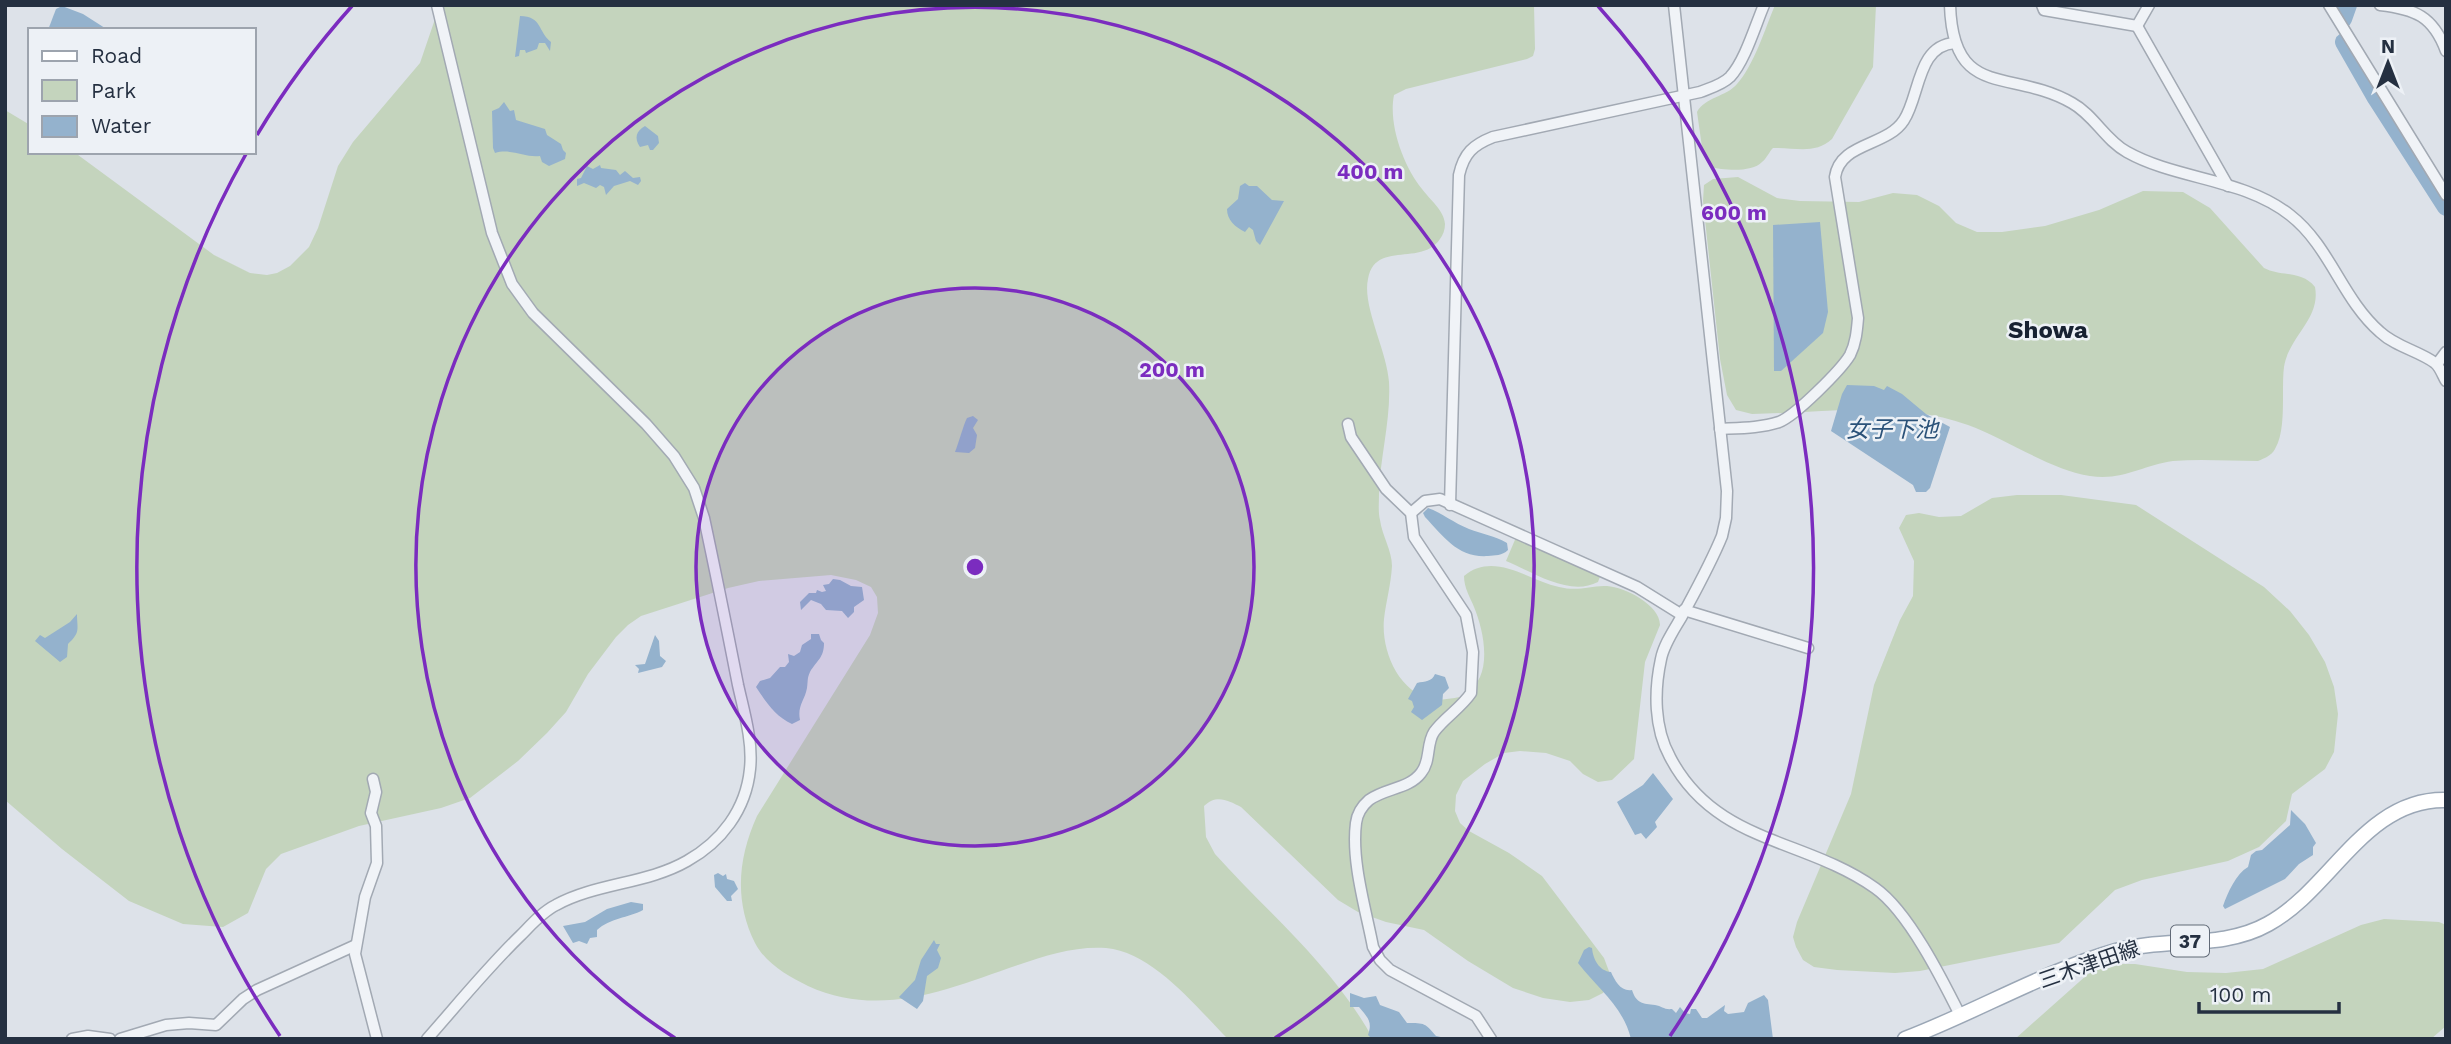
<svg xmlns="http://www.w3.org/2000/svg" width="2451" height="1044" viewBox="0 0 2451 1044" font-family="'Work Sans','Noto Sans JP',sans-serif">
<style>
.green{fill:#c4d4bd}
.water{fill:#94b2cd}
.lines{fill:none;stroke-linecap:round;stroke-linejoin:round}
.river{stroke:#94b2cd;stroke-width:18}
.minor-casing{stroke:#a2a9b3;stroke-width:13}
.major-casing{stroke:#9ba7b6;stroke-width:17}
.minor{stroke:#f0f3f7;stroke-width:10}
.major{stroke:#fff;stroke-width:14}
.ring{fill:none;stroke:#7b2cbf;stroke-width:3.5}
.labels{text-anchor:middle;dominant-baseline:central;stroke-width:5;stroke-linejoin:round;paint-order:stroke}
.shield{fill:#edf1f6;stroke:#616a77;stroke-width:2}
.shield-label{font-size:19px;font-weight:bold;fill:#253041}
.street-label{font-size:21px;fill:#253041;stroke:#edf1f6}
.water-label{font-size:23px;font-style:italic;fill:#2b5279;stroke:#edf1f6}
.quarter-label{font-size:24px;font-weight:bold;fill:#172131;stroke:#edf1f6}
.centre{fill:#7b2cbf;stroke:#edf1f6;stroke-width:3.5}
.ring-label{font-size:21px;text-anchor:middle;font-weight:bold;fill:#7b2cbf;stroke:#edf1f6;stroke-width:5;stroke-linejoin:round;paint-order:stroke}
</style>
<rect width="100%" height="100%" fill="#dde2e9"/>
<g class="green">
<path d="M435 5H1534L1535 49 1533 56 1527 59 1406 89 1394 95C1388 125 1404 167 1422 189 1430 200 1444 210 1445 224 1445 230 1443 235 1440 239 1421 267 1375 240 1368 279 1362 306 1387 351 1389 382 1391 420 1380 456 1379 494 1379 502 1378 512 1380 520 1382 535 1392 551 1392 566 1391 584 1386 602 1384 619 1381 650 1398 692 1432 699 1444 701 1458 697 1469 695 1473 689 1477 683 1480 677 1489 657 1482 626 1474 607 1470 597 1464 588 1464 576 1494 551 1528 580 1559 587 1579 592 1591 585 1607 586 1625 587 1660 605 1660 625L1645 662 1634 759 1612 780 1598 782 1583 774 1570 761 1546 753 1520 751 1504 753 1485 764 1463 781 1456 795 1455 811 1460 823 1469 831 1509 853 1542 876 1604 958 1610 974 1608 986 1603 993 1589 1000 1570 1002 1543 998 1513 988 1468 961 1424 930 1386 922 1358 912 1338 900 1241 807C1228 800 1216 794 1204 806L1206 837 1215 854C1269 914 1334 967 1373 1039H1228C1196 1007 1153 952 1106 948 1076 946 1047 955 1018 965 948 989 881 1019 808 986 788 976 766 964 755 943 734 901 738 858 757 816L870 635 878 613 877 597 871 587 856 580 831 575 759 581 728 588 641 616 628 625 616 637 588 674 566 712 547 733 518 761 470 798 441 808 359 826 281 854 266 869 248 913 223 927 183 924 129 901 62 849 5 800V110L30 125V152H74L214 255 250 273 267 275 277 273 290 266 309 247 318 228 338 166 353 142 420 63 434 22Z"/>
<path d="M1775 5H1876L1873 67 1832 139C1815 155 1794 147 1773 148 1769 152 1767 158 1762 162 1752 173 1723 170 1710 167L1703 154 1697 112C1705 97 1726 97 1737 84 1754 65 1765 29 1775 5Z"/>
<path d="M1738 177 1777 198 1800 201 1859 202 1893 193 1917 195 1939 206 1956 223 1977 232H2002L2045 226 2099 210 2143 191 2183 192 2210 208 2264 268C2281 277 2302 270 2315 287 2321 319 2289 336 2284 367 2281 389 2287 429 2275 449 2271 456 2265 458 2258 461 2230 461 2201 459 2173 461 2143 465 2123 481 2090 476 2051 470 2006 439 1968 425 1899 400 1824 413 1752 414L1736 410 1727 395 1720 359 1703 201 1704 185 1713 179Z"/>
<polygon points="2017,495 2061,495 2136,505 2264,587 2290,611 2309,635 2325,662 2334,687 2338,714 2334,752 2325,769 2292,794 2286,821 2259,847 2228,861 2142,880 2115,890 2059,943 1920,971 1895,973 1837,970 1814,967 1803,960 1796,947 1793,937 1797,922 1851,794 1874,685 1900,620 1913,596 1914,561 1899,528 1906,515 1919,513 1939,517 1961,516 1992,498"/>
<path d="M1517 535 1602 571 1598 582C1569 597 1533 572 1506 561Z"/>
<polygon points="2384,919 2439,922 2446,925 2446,1026 2431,1039 2015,1039 2088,974 2111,964 2135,964 2187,972 2226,973 2263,969 2361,925"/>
</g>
<g class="water">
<polygon points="62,6 83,14 108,30 48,30 56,9"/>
<path d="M520 16C542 16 538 32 551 42L550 51 545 43H539L537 49 526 53 525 50H520L519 56 515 57Z"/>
<path d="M504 102 510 111 514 110 516 120 545 129 547 135 561 144 563 150 566 153 565 159 549 166 542 162 540 156C525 158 511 148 495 153L493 148 492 111 499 108Z"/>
<path d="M645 126 658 136 659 143 653 150H650L648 145 640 147C634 138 636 131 645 126Z"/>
<polygon points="600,165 601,168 616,170 620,175 625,171 633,178 640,177 641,181 638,185 630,181 614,186 606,195 604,187 600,185 596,188 584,183 577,186 577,179 581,178 587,166 593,169"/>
<path d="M1245 183 1249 186H1257L1272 200 1284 201 1260 245 1256 241 1253 230 1249 227 1245 232C1235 227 1227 220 1227 209L1238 199 1240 186Z"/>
<polygon points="1820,222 1828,312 1823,333 1781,371 1774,371 1773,225"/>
<polygon points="1847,385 1874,386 1884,390 1887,386 1902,394 1926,414 1950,427 1930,488 1926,492 1916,492 1913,485 1831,431 1842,394"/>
<path d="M973 416 978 420 973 428 977 435 975 448 969 453 955 452C959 442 963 426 967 418Z"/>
<path d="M1428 508C1442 513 1454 523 1469 529 1482 534 1495 536 1507 543L1508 550C1502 556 1495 555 1488 556 1458 558 1444 537 1425 517L1423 513Z"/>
<polygon points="833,579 840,580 851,586 862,587 864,600 854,607 854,612 848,618 842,611 826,610 821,604 811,600 801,610 800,602 809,593 816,593 817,590 822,592 826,591 823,585 829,584"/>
<path d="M77 614C77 629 81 632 68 644L67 657 60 662 35 641 40 635 45 638 70 622Z"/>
<path d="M811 634H819L821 640 824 643C824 658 817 660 810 672 807 678 808 682 807 688 805 700 797 706 800 720L792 724C775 716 766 702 756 687L760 681 770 678 780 667H785L789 662 788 654 794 656 800 652 802 645 811 639Z"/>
<polygon points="655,635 659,641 660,656 666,661 662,667 638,673 639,669 635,665 645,664"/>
<path d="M1435 674 1445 677 1449 688 1443 694 1442 705 1422 720 1411 712 1414 707 1412 701 1408 699 1417 683C1425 681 1432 682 1435 674Z"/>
<polygon points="1653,773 1673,799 1655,822 1657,827 1646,839 1641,833 1635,835 1617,802 1643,785"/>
<path d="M2291 810 2305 824 2316 843 2313 847V855L2299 864 2285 879 2225 909 2223 906C2228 892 2236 874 2248 867L2251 855 2256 851 2262 850 2290 825Z"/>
<polygon points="718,873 723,876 726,874 727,879 734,881 738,889 731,896 732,901 727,901 715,887 714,875"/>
<path d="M631 902 643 904V910C628 918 610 918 597 930V937L590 938 587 944 579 941 573 943 563 926 585 922 607 909Z"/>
<polygon points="934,940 936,944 940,944 937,950 941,958 938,968 927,976 923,1001 917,1009 899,997 915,980 921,960"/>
<path d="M1589 947 1592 948C1593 959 1599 971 1611 972 1615 981 1621 992 1632 990 1636 1003 1643 1004 1655 1005 1662 1006 1664 1010 1672 1009L1676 1013 1680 1007 1685 1013 1690 1014 1691 1009H1696L1702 1018H1707L1725 1005 1724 1011 1728 1014 1744 1012 1748 1003 1764 995 1768 1000 1773 1039H1631C1623 1006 1598 989 1578 963L1584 950Z"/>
<path d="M1350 993 1364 998 1376 996 1380 1005 1399 1012 1407 1023C1425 1023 1425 1023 1436 1036L1450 1039H1372L1368 1035C1373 1021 1367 1017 1359 1007H1350Z"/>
</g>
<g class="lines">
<g class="river">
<polyline points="2343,19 2348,5"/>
<polyline points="2344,42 2376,98 2446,207"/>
</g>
<g class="minor-casing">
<g id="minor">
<path d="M1674 5 1727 491 1726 518 1722 536C1711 563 1696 590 1682 616 1674 630 1664 644 1661 659 1654 691 1654 728 1670 757 1715 844 1805 838 1875 888 1908 911 1942 979 1960 1015"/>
<path d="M1950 5C1953 101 2011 68 2072 103 2094 115 2105 140 2127 152 2177 180 2243 178 2290 215 2330 246 2342 299 2380 332 2396 347 2419 351 2435 363 2440 367 2443 376 2446 381"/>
<polyline points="2042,5 2044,10 2137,26"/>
<polyline points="2329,5 2446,195"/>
<path d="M2380 5C2415 9 2433 16 2446 51"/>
<polyline points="2137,26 2228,186"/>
<polyline points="2137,26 2149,5"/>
<polyline points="2437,364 2446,352"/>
<path d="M1348 424 1351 437 1386 489 1411 513 1414 537 1466 615 1473 652 1471 693C1461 708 1444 718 1434 732 1426 744 1431 761 1421 773 1409 789 1385 788 1369 800 1362 806 1357 815 1356 823 1351 861 1366 910 1373 947L1380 960 1390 970 1476 1016 1491 1039"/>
<path d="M1720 429C1740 428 1761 428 1779 422 1795 416 1841 370 1850 355 1856 343 1857 330 1858 318L1835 177C1840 142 1887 147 1904 120 1920 96 1917 45 1955 43"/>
<path d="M1450 505 1459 175C1464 153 1473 145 1493 137L1700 92C1710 88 1722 85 1730 77 1745 61 1755 26 1764 5"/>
<polyline points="1411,513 1425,501 1440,499 1637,587 1682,615"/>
<polyline points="1684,610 1808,648"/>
<polyline points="373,779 376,792 371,813 376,826 377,863 365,897 355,954 377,1039"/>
<polyline points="72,1039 88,1036 110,1039"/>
<polyline points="120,1039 166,1025 189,1023 216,1025 243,999 257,990 356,945"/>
<path d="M427 1039C458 1004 487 968 520 936 531 925 542 912 556 905 596 883 647 884 687 861 721 842 746 810 750 769 753 741 744 712 738 685 727 629 716 574 704 518L694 488 674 456 646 424 533 313 512 284 492 233 437 5"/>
</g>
</g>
<g class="major-casing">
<path id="major" d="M1905 1039C1976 1012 2043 972 2116 951 2165 937 2222 950 2268 924 2331 890 2365 798 2446 800"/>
</g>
<use href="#minor" class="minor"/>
<use href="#major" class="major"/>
</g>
<circle cx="975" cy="567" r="279" fill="#7b2cbf" fill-opacity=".12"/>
<g class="ring">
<circle cx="975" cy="567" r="279"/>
<path d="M675 1038A559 559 0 1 1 1275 1038"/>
<path d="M280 1036A838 838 0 0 1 246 154M257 135A838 838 0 0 1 352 6M1598 6A838 838 0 0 1 1670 1036"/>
</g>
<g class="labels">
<rect class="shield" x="2171" y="925.5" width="38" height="31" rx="5"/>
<g class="shield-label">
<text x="2190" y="941">37</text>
</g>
<g class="street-label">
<text transform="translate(2089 964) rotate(-19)">三木津田線</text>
</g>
<g class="water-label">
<text x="1892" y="429">女子下池</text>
</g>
<g class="quarter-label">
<text x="2048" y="330">Showa</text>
</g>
</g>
<circle cx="975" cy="567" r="10" class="centre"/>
<g class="ring-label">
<text x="1370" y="179">400 m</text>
<text x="1734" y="220">600 m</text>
<text x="1172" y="377">200 m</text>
</g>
<rect width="2451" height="1044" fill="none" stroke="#253041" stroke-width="14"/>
<rect x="28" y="28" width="228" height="126" fill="#edf1f6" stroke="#9da4ae" stroke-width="2"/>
<rect x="42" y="51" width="35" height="10" fill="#ffffff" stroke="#9da4ae" stroke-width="2"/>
<text x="91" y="63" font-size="21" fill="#253041">Road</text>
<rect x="42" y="80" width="35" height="21" fill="#c4d4bd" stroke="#9da4ae" stroke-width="2"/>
<text x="91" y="98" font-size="21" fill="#253041">Park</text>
<rect x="42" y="116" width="35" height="21" fill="#94b2cd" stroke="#9da4ae" stroke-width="2"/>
<text x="91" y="133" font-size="21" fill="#253041">Water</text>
<g transform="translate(2388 63)" stroke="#edf1f6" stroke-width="5" paint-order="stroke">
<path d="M0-5L12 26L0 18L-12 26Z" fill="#253041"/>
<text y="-10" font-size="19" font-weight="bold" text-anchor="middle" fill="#253041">N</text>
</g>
<path d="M2199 1002v10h140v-10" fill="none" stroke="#253041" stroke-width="3.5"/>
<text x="2210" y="1002" font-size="21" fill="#253041" stroke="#edf1f6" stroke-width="5" paint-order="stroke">100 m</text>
</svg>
